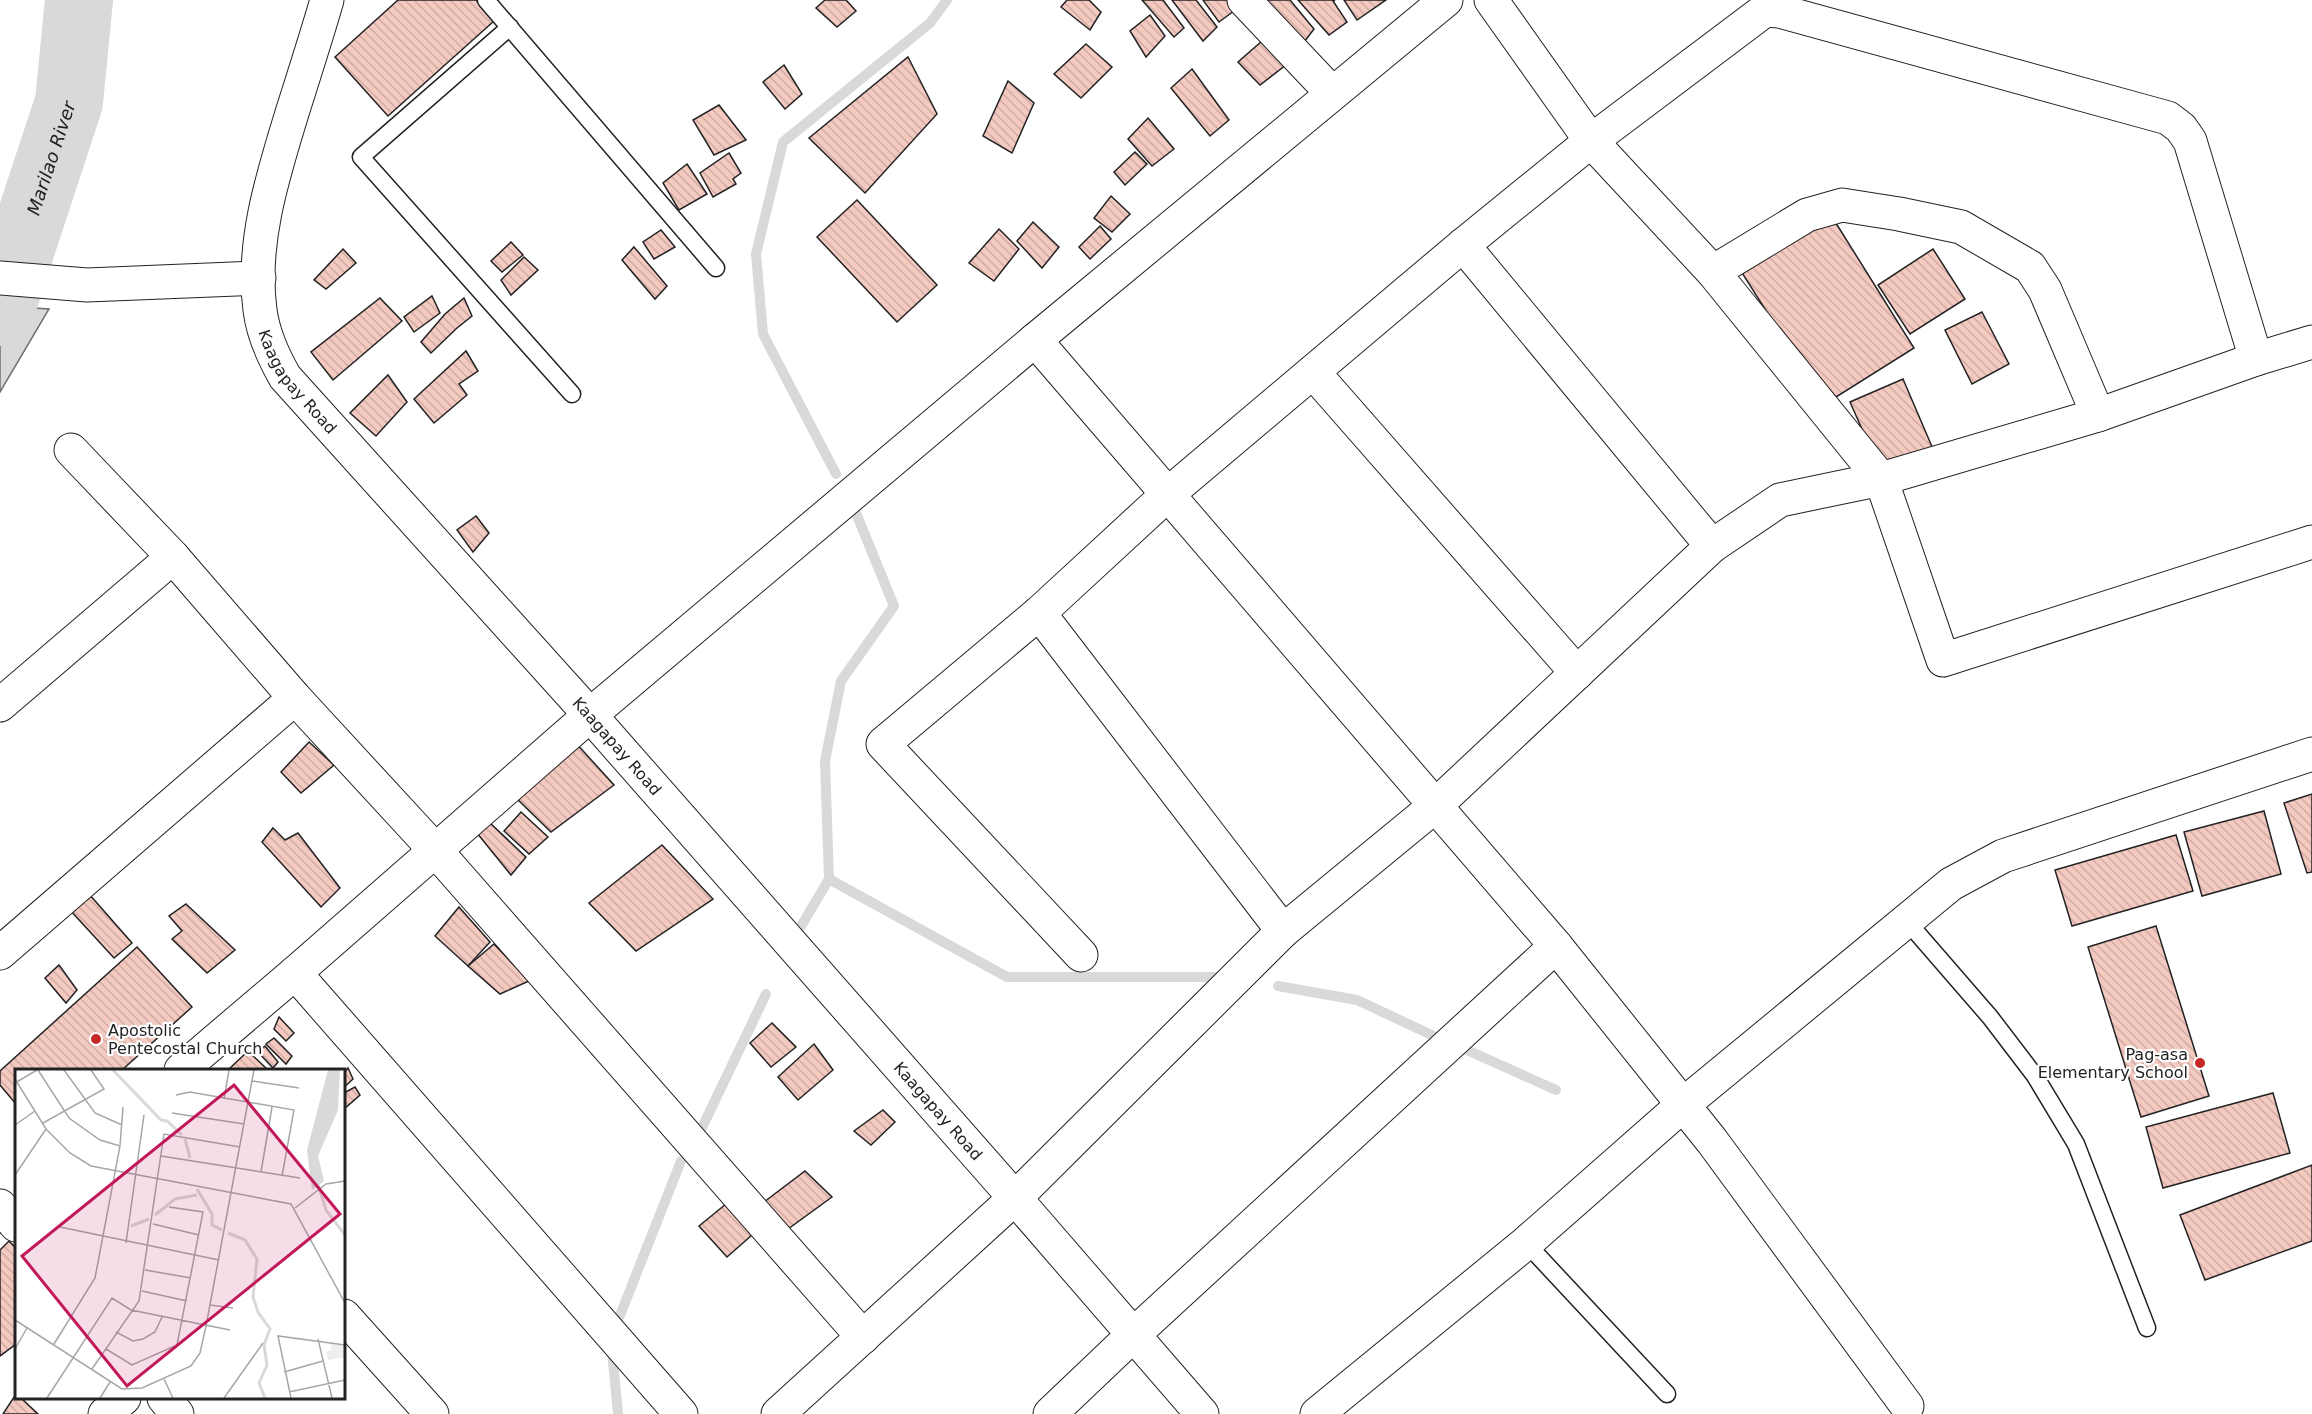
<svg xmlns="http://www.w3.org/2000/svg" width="2312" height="1414" viewBox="0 0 2312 1414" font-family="'DejaVu Sans',sans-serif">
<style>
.water{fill:#d9d9d9;stroke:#6f6f6f;stroke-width:1.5}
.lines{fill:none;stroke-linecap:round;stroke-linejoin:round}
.stream{stroke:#d9d9d9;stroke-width:10}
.river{stroke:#d9d9d9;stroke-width:68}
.building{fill:url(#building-back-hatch);stroke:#222;stroke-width:1.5}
.service-casing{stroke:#222;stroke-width:19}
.minor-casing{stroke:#222;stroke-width:35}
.tertiary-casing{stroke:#222;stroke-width:35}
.service{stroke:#fff;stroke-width:16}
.minor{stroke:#fff;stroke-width:33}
.tertiary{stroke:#fff;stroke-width:33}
.poi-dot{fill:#c62828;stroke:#fff;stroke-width:2}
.labels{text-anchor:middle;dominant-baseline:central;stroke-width:4.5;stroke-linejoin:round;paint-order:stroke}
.street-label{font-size:16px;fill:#222;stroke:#fff}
.poi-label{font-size:16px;fill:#222;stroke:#fff;text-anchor:start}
.water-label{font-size:18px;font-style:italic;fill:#222;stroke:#fff}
.inset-river{fill:none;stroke:#d9d9d9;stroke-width:3}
.inset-road{fill:none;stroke:#a7a7a7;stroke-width:1.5}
.view{fill:#c2185b;fill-opacity:0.15;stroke:#c2185b;stroke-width:3}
.inset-edge{fill:none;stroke:#222;stroke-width:3}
</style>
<defs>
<pattern id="building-back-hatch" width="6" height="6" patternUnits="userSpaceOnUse" patternTransform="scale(1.5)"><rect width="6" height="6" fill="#f3c9c0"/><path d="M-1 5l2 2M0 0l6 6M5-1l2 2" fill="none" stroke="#d0aca5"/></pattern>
</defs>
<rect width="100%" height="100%" fill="#fff"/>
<polygon class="water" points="0,306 49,309 0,392"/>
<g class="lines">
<g class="stream">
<polyline points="836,474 763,334 756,254 783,142 930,23 947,0"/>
<polyline points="829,879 1007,977 1214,977"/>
<polyline points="800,928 829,879 825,761 841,681 894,606 856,513"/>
<polyline points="1278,986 1357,1000 1438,1038"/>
<polyline points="1458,1046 1556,1090"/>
<polyline points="698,1136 766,994"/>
<polyline points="617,1323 681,1161"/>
<polyline points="612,1351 618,1414"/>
</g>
<path class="river" id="s1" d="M0 312 69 102 79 0"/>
</g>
<g class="building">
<polygon points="398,0 476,0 494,21 388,116 335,57"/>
<polygon points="825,0 846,0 856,11 837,27 816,8"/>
<polygon points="1067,0 1089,0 1101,12 1090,30 1061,7"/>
<polygon points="1142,0 1163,0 1184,28 1174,37"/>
<polygon points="1172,0 1196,0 1217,27 1203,41"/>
<polygon points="1203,0 1231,0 1238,8 1219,22"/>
<polygon points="1260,0 1290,0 1314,29 1295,54"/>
<polygon points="1298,0 1335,0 1333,1 1347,22 1329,35"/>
<polygon points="1344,0 1386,0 1357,20"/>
<polygon points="1150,15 1165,36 1146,57 1130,31"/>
<polygon points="1262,41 1286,65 1260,85 1238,62"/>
<polygon points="1086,44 1112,67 1081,98 1054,74"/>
<polygon points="908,57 937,114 865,193 809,138"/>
<polygon points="784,65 802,94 785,109 763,82"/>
<polygon points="1192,69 1229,120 1210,136 1171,88"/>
<polygon points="1008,81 1034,103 1012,153 983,136"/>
<polygon points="719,105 746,140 714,155 693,120"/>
<polygon points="1148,118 1174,149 1152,166 1128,139"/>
<polygon points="1135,152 1147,164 1125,185 1114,172"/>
<polygon points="729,153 741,173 733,179 736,184 713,197 700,173"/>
<polygon points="687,164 707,194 679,210 663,183"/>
<polygon points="1111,196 1130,214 1112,232 1094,218"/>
<polygon points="857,200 937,285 897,322 817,237"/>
<polygon points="1829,212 1914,348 1825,404 1739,268"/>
<polygon points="1033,222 1059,247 1042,268 1017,241"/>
<polygon points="1100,226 1111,239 1090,259 1079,247"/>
<polygon points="999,229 1019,249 994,281 969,263"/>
<polygon points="661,230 675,247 654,259 643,242"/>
<polygon points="511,242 523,255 502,272 491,261"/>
<polygon points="634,247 667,286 655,299 622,260"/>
<polygon points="343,249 356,263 326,289 314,280"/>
<polygon points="1933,249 1965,299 1910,334 1878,285"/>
<polygon points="524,257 538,270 511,295 501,280"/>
<polygon points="432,296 440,313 414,332 404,317"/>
<polygon points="380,298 402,321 333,380 311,352"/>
<polygon points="464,298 472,316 457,328 431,353 421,342 445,314"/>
<polygon points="1982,312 2009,364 1972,384 1945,330"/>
<polygon points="466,351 478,371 459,384 467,395 434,423 414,399"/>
<polygon points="388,375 407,402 376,436 350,413"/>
<polygon points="1903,379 1933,449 1881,472 1850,402"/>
<polygon points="476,516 489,533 473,552 457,530"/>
<polygon points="574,741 614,785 551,832 513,795"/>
<polygon points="309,742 334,765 301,793 281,772"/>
<polygon points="2312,794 2312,872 2307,873 2284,803"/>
<polygon points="2264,811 2281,874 2202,896 2184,832"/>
<polygon points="521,812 548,837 529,854 504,831"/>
<polygon points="489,822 526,857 511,875 477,833"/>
<polygon points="273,828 285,840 298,833 340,888 321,907 262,842"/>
<polygon points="2176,835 2193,891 2072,926 2055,870"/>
<polygon points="662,845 713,899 636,951 589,903"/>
<polygon points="89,894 132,943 114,958 70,910"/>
<polygon points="186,904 235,950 207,973 172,939 182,931 169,916"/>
<polygon points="459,907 490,942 468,966 435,936"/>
<polygon points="2156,926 2209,1096 2141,1117 2088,947"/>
<polygon points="494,944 529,981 500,994 468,966"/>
<polygon points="137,947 192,1007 122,1070 16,1070 16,1104 0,1085 0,1071"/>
<polygon points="59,965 77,990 66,1003 45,978"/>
<polygon points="279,1017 294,1033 286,1041 274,1029"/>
<polygon points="772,1023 796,1047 771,1067 750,1043"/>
<polygon points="274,1038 292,1056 286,1064 266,1044"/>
<polygon points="814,1044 833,1070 798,1100 778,1077"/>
<polygon points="265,1046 278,1062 273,1068 258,1052"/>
<polygon points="248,1051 268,1070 228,1070"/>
<polygon points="348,1068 353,1079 344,1087 344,1073"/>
<polygon points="355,1087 360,1095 344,1109 344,1093"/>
<polygon points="2273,1093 2290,1153 2163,1188 2146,1127"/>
<polygon points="883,1110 895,1122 871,1145 854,1131"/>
<polygon points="2312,1165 2312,1241 2205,1280 2180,1215"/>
<polygon points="805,1171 832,1197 788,1229 764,1202"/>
<polygon points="726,1204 752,1235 727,1257 699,1226"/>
<polygon points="9,1241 16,1248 16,1344 0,1356 0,1250"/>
<polygon points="16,1394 16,1398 21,1398 38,1414 3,1414"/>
</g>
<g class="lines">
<g class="service-casing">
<g id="service">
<polyline points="486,0 716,268"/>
<polyline points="510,27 361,157 572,394"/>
<polyline points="1905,919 1990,1017 2035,1076 2076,1144 2147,1328"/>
<polyline points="1526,1243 1667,1394"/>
</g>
</g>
<g class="minor-casing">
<g id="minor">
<polyline points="1244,0 1332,93"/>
<polyline points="1491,0 1591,141 1713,272 1881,479 1943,660 2312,542"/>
<polyline points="1463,245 1712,546"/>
<polyline points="1713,272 1807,215 1842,205 1899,214 1961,227 2030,267 2045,290 2098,415"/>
<polyline points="1035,340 1556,946 1712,1141 1907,1406"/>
<polyline points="1313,372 1577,673"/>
<polyline points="71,450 173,557 295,698 436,851 863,1337"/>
<polyline points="1039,613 1283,931"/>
<polyline points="0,705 173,557"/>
<polyline points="0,953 295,698"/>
<polyline points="1081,955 883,744 1039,613 1168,494 1463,245 1591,141 1765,10 1779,11 2168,118 2181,128 2190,141 2256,359"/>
<polyline points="295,973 681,1414"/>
<polyline points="181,1070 295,973 590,715 1035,340 1446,0"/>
<polyline points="0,1206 16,1225"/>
<polyline points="344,1316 432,1414"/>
<polyline points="164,1398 177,1414"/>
<polyline points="105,1414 124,1398"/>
<polyline points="778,1414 1015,1198 1283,931 1435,806 1712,546 1780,500 1881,479 2098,415 2256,359 2312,342"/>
<polyline points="1050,1414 1132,1336 1556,946"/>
<polyline points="1317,1414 1526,1243 1684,1104 1951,884 2003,856 2312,754"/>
</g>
</g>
<g class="tertiary-casing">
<g id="tertiary">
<path id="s2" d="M327 0C316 38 304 75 292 113 273 175 251 243 260 310 263 334 273 356 285 377L590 715 1015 1198 1202 1414"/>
<polyline points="0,278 87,285 259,278"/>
</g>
</g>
<use href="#service" class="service"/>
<use href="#minor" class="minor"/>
<use href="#tertiary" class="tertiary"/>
</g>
<g class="poi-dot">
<circle cx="96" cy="1039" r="6"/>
<circle cx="2200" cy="1063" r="6"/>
</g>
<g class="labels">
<g class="street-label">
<text stroke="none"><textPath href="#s2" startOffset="402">Kaagapay Road</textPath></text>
<text stroke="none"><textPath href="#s2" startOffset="888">Kaagapay Road</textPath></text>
<text stroke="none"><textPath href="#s2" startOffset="1374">Kaagapay Road</textPath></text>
</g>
<g class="poi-label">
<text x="108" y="1030">Apostolic<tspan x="108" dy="18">Pentecostal Church</tspan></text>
<text x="2188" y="1054" text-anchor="end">Pag-asa<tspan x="2188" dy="18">Elementary School</tspan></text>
</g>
<g class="water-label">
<text stroke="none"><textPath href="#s1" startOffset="162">Marilao River</textPath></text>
</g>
</g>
<g transform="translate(15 1069)">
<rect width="330" height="330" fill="#fff"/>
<path d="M316 274 330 277V288L313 291 311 283 316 281Z" fill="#eee"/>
<path d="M313 1H325L323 41 303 87 309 112 297 121 292 81Z" fill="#d9d9d9"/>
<path class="inset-river" d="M98 1 146 51 152 52 167 66M170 70 175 89M300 106 311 141 330 166M182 120 197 145V156L207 161M140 146 160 130 182 126M116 157 134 150M213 164 230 171 242 190 238 228 243 243 255 260 249 276 252 296 244 314 250 329"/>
<path class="inset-road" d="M23 1 54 49 85 71 105 77M49 1 80 44 107 56M0 10 31 60 55 84 76 97 276 135 330 234M237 12 284 19M0 14 22 1M161 26 175 23 279 41 267 107M209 30 214 1M157 44 229 55M28 54 89 20 76 1M0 56 20 42M146 87 285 109M246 103 257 38M0 106 31 60M280 139 311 115 330 112M138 155 184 166M45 158 204 191M111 174 129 46M130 201 176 209M127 222 172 232M195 236 218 239M0 251 107 320 127 319 176 297 185 284 191 257 239 1M101 263 118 272 128 270 140 263 147 248M303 270 317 329M39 275 80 209 105 77 108 38M0 280 12 259M91 280 117 296 162 276 188 143 154 138M77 300 124 232 149 65 225 78M269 303 308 292M149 310 158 329M274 323 330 311M32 329 97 229 116 241 215 261M85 329 95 313M209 329 248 274M276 329 263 267 330 276"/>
<path class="view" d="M219 16 325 145 112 317 7 187Z"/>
<rect width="330" height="330" class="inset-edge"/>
</g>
</svg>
